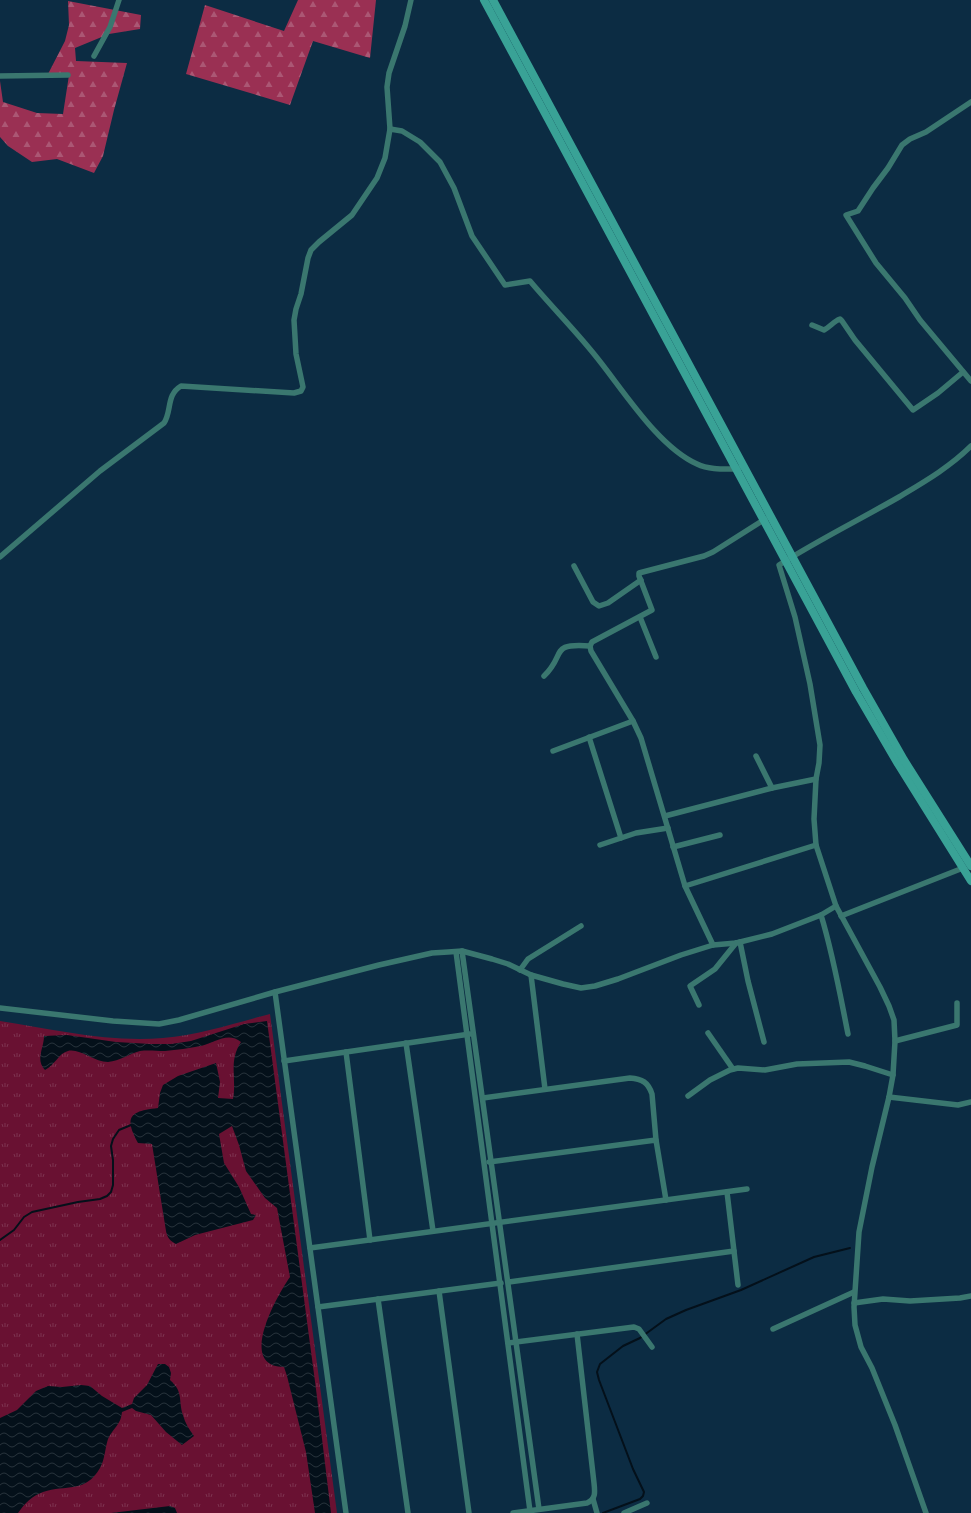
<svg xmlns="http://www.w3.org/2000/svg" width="971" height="1513" viewBox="0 0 971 1513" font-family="Inter,sans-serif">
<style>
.grass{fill:url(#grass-tufts)}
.forest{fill:url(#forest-firs)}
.water{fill:url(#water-waves)}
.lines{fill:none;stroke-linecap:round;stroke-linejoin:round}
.stream{stroke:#04101a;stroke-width:2}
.street{stroke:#3a776f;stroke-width:5.5}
.secondary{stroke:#39a296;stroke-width:8}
</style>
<defs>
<pattern id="grass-tufts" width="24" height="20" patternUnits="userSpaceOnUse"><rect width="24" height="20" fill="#691132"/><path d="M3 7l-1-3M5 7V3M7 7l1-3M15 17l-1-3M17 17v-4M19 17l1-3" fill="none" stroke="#7d3350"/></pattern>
<pattern id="forest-firs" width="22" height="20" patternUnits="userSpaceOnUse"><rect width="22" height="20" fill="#9a3053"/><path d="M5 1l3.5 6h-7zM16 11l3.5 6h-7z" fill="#ab5774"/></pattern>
<pattern id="water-waves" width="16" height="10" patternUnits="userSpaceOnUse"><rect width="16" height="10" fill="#04101a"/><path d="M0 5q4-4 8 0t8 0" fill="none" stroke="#27323b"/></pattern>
</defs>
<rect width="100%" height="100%" fill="#0c2c43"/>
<path class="grass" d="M270 1014 337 1513H0V1021C52 1029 110 1043 163 1038 199 1035 235 1023 270 1014Z"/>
<g class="forest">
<polygon points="298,0 376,0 370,58 313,41 290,105 186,74 205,5 284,31"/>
<polygon points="68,1 141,15 140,29 109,34 75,48 76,61 127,63 114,110 103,156 94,173 57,159 32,162 8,146 0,137 0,81 3,102 37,113 63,114 69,75 48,74 65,41 69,25"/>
</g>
<g class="water">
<path d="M267 1021 316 1389 331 1513H315L306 1452 287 1376 284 1367C236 1367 278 1294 290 1277L277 1208 265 1198 246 1171 239 1145 232 1126 219 1134 224 1163 239 1187 251 1214 256 1215 253 1220 195 1235 176 1244C170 1241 167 1237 166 1231L152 1144 138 1143C123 1116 131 1111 158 1108L160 1093 163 1085 178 1076 216 1063 220 1082 218 1098 233 1099C237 1078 228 1062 241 1042 228 1031 214 1043 201 1046 189 1048 177 1050 165 1051 156 1051 148 1050 140 1051 129 1054 120 1061 108 1062 94 1062 79 1048 68 1051 59 1053 55 1065 45 1070 35 1060 44 1048 44 1036L67 1035 116 1042 151 1044H171L191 1041 244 1024Z"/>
<path d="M158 1364H165L169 1367 171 1373 170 1380C184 1392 178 1401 183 1415 185 1423 189 1429 194 1436L182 1445 166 1432 151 1415 136 1411 132 1408 122 1412C121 1425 113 1428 108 1439 105 1448 105 1459 100 1468 85 1494 66 1484 43 1492 32 1496 25 1503 18 1513H0V1418L17 1410 36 1391 48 1386 62 1387 81 1385 90 1386 102 1396 122 1408 132 1404 134 1398 147 1385Z"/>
<polygon points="170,1506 175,1508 177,1513 111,1513"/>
</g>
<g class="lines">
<g class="stream">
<polyline points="0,1240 14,1230 24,1217 32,1212 78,1202 100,1199 107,1196 111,1192 113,1185 113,1160 111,1146 113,1139 119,1130 131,1125"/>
<polyline points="603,1513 640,1499 643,1496 644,1492 633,1469 599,1380 597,1372 600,1364 623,1346 640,1338 666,1319 686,1310 741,1290 814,1257 850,1248"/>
</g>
<g class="street">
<polyline points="94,56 110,27 119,0"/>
<polyline points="0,76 68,75"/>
<polyline points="971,102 926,132 910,139 902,145 888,168 873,188 858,211 846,215 876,263 905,298 920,320 971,381"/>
<path d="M390 129 402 131 420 142 440 162 454 188 472 236 505 285 530 281C551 306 574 329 594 354 622 388 657 446 697 464 709 470 724 469 736 469L739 468"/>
<path d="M812 325 824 330C830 327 834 321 840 319L842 321 855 340 913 410 938 393 963 372"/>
<path d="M0 557 100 471 164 423C172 411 166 395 181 386L294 393 301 391 303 387 296 354 294 320 296 309 301 294 308 258 311 250 319 242 352 215 377 178 385 158 390 129 387 87 389 73 405 26 411 0"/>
<polyline points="574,566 593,602 599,606 608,603 641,580"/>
<polyline points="640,617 656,657"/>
<path d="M544 676C567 654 548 643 590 646"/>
<polyline points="589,737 621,838"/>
<polyline points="553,751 633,721"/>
<polyline points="756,756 772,788"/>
<polyline points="665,816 772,788 816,779"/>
<polyline points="600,845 636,833 668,828"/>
<polyline points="673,847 720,835"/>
<polyline points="685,886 816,845"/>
<path d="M821 915C833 954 840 994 848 1034"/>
<polyline points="841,916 963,868"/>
<polyline points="740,942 748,981 764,1042"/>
<polyline points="713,945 685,886 641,738 633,721 591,651 590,646 592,642 652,610 639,576 639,573 704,556 713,552 765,519"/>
<polyline points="462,951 539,1509"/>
<polyline points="456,952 530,1511"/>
<polyline points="520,970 528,959 581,926"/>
<polyline points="531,975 545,1089"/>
<polyline points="275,992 346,1513"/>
<polyline points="699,1005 690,986 715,969 736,943"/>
<polyline points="0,1008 113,1021 159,1024 179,1020 275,992 379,965 432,953 448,952 462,951 492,959 508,964 531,975 563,984 581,988 595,986 618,979 681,955 713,945 736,943 772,934 821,915 836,906"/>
<polyline points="708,1033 733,1069"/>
<polyline points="895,1041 957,1025 957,1003"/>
<polyline points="406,1043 433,1231"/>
<polyline points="346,1052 370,1240"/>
<polyline points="284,1061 470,1034"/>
<polyline points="688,1096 710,1080 730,1070 738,1068 765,1070 797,1064 849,1062 865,1066 893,1075"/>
<polyline points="889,1097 958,1105 971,1102"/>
<path d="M483 1098 630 1078C642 1079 648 1082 652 1094L656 1140"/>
<polyline points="489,1162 656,1140 666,1200"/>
<polyline points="727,1192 738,1285"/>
<polyline points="310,1248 747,1189"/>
<polyline points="509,1282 734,1251"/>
<polyline points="439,1291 469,1513"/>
<polyline points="378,1299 408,1513"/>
<polyline points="854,1303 883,1299 910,1301 960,1298 971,1296"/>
<polyline points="318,1307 501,1283"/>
<polyline points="773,1329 854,1292"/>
<polyline points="508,1343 634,1327 639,1329 652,1347"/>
<polyline points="593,1499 597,1513"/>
<path d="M513 1513 587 1503C596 1499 595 1492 594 1483L577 1334"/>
<polyline points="624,1513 647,1503"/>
<path d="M926 1513 895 1425 872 1368 861 1347 855 1325 854 1307 859 1232 872 1167 889 1097 893 1075 895 1041 894 1020 889 1006 880 987 836 906 816 845 814 819 816 779 819 763 820 745 810 684 795 617 779 565C818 540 859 520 899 497 924 482 950 467 971 446"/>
</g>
<g class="secondary">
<polyline points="484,0 856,692 898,764 971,881"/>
<polyline points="493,0 863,688 904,760 971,866"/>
</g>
</g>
</svg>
